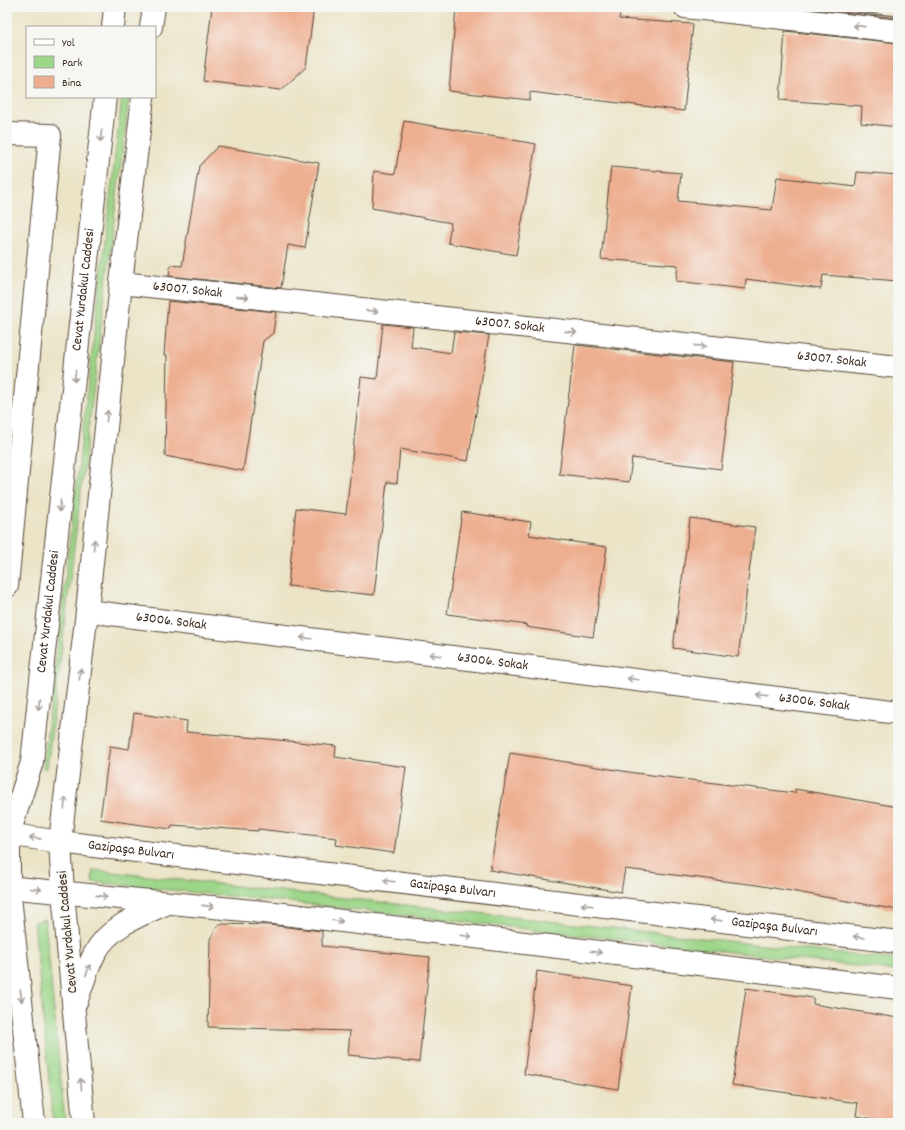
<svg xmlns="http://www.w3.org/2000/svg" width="905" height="1130" viewBox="0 0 905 1130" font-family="Dekko,sans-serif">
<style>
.green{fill:#9cd689;stroke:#6c8054}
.building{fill:#eeaf91}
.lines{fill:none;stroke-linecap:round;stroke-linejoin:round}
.street-casing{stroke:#554637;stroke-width:24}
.secondary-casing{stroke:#554637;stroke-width:24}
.street{stroke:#fff;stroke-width:22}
.secondary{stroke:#fff;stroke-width:22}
.oneway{stroke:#a79f9a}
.labels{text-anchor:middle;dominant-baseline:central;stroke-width:3.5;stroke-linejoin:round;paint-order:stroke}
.street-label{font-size:14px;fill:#3b2a1e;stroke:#f6f6f2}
</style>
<rect width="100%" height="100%" fill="#f6f6f2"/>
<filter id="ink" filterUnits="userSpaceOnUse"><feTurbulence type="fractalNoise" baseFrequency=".025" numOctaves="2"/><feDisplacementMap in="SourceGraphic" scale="8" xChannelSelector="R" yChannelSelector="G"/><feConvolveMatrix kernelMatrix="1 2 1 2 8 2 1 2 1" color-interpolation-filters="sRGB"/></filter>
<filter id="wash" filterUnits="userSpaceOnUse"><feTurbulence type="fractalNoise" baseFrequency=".012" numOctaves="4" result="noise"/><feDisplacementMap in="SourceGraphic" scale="16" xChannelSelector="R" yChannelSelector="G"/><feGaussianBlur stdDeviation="0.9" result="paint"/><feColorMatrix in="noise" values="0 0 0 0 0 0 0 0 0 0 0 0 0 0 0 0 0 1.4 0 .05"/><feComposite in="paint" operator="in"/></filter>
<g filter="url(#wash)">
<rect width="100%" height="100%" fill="#ebe4c7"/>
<g class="green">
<polygon points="122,97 129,97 47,769 43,768"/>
<polygon points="93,870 898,960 898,971 297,903 92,882"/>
<polygon points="45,919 65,1123 53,1123 34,922"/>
</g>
<g id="blocks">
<g class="building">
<polygon points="212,7 314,7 306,67 281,90 203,81"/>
<polygon points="456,7 600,7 621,9 619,19 693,24 684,111 530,92 530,100 449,91"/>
<polygon points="797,7 856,7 856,12 898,16 898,18"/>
<polygon points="785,31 898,43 898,127 861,123 862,106 780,100"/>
<polygon points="404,121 536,144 516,255 448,243 451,223 372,208 374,171 395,174"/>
<polygon points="218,146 319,163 305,248 288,245 281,288 169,276 170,265 182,266 199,166"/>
<polygon points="611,167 681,173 678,201 772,210 777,177 855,187 857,172 898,175 898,281 823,275 821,289 746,279 745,289 676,281 678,265 601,259"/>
<polygon points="168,301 276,312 273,333 263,341 243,471 165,456 167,355 164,355"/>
<polygon points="383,324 413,327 411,347 451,353 454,332 489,335 468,461 400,449 397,483 387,482 374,595 288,586 296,508 346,514 361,377 377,379"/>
<polygon points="575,345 734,362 721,469 632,458 629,482 559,474"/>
<polygon points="462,512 531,522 529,535 607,547 593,637 526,627 527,625 447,614"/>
<polygon points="690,518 755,527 738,657 673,648"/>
<polygon points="134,713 187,721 186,732 269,739 336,746 335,757 406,767 394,853 336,845 337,838 258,829 258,831 172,825 171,829 100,819 110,746 129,749"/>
<polygon points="510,753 635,773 795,793 795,789 898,807 898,910 757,885 625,869 621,892 490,870"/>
<polygon points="219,924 269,925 322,931 322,946 430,957 419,1062 348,1055 350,1031 208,1027 210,939"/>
<polygon points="537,971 632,986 618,1089 524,1074"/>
<polygon points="746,988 813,998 813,1004 898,1018 898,1123 856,1116 858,1103 732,1085"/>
</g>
</g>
</g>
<g filter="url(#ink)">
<use href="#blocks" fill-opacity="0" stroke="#554637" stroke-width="1"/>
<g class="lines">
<g class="street-casing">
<g id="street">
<polyline points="7,134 50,135 7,586"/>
<path id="s1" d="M121 283 898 367"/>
<path id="s2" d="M87 611 898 713"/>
</g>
</g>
<g class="secondary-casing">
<g id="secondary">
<polyline points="685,7 898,31"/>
<polyline points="113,27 115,7"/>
<polyline points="151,27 154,7"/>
<path id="s3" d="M7 834 60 842 898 942"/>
<polyline points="7,887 284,914 898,988"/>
<path d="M76 1002C82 987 87 967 95 953 109 926 142 914 168 903"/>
<path id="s4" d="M34 1123 9 887V834L32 762 105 97"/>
<polyline points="84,1123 63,892 60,842 87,611 121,283 143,97"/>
</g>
</g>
<use href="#street" class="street"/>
<use href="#secondary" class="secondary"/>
</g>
<defs><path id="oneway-shaft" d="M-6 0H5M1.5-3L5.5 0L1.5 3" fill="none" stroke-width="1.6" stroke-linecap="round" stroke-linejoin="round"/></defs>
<g class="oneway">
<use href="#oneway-shaft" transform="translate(859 26) rotate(-174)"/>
<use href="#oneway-shaft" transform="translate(101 136) rotate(96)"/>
<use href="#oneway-shaft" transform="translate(243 297) rotate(6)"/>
<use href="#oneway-shaft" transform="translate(372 311) rotate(6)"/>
<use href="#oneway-shaft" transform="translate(571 332) rotate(6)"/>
<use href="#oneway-shaft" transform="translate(700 346) rotate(6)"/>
<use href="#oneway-shaft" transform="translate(75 376) rotate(96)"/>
<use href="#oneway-shaft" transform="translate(107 416) rotate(-84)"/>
<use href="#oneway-shaft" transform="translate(60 506) rotate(96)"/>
<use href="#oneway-shaft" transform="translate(94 545) rotate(-84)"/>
<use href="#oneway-shaft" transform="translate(306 638) rotate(-173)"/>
<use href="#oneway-shaft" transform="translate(435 655) rotate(-173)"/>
<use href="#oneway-shaft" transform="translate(80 674) rotate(-83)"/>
<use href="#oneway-shaft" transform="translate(633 679) rotate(-173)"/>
<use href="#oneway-shaft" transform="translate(762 696) rotate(-173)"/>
<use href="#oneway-shaft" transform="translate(39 704) rotate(96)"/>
<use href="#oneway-shaft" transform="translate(65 803) rotate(-83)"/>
<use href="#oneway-shaft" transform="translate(35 838) rotate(-172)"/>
<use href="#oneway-shaft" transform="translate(389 881) rotate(-173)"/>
<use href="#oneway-shaft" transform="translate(36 889) rotate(5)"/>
<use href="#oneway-shaft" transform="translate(102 896) rotate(6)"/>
<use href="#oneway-shaft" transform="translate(587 905) rotate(-173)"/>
<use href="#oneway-shaft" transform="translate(208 906) rotate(6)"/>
<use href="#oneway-shaft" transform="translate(716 920) rotate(-173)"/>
<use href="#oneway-shaft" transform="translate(337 921) rotate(7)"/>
<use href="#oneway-shaft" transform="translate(466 936) rotate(7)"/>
<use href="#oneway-shaft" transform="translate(859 937) rotate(-173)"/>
<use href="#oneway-shaft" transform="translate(596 952) rotate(7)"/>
<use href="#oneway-shaft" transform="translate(88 970) rotate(-69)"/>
<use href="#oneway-shaft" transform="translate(21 996) rotate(84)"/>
<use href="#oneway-shaft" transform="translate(81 1084) rotate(-95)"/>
</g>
</g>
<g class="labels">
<g class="street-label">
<text stroke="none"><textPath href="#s4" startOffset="841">Cevat Yurdakul Caddesi</textPath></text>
<text stroke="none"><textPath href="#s1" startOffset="67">63007. Sokak</textPath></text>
<text stroke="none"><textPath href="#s1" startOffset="391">63007. Sokak</textPath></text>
<text stroke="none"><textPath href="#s1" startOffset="715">63007. Sokak</textPath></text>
<text stroke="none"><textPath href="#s4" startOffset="517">Cevat Yurdakul Caddesi</textPath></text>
<text stroke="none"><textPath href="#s2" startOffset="85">63006. Sokak</textPath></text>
<text stroke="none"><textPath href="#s2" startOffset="409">63006. Sokak</textPath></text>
<text stroke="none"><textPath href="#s2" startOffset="733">63006. Sokak</textPath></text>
<text stroke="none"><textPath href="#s3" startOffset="125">Gazipaşa Bulvarı</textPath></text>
<text stroke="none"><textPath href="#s3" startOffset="449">Gazipaşa Bulvarı</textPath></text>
<text stroke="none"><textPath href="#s3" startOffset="773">Gazipaşa Bulvarı</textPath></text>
<text transform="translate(68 932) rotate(-95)">Cevat Yurdakul Caddesi</text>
</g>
</g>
<rect width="905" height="1130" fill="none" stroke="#f6f6f2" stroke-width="24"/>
<rect x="26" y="26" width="130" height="72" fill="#f6f6f2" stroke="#aba49d"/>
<rect x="34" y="39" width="20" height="6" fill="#ffffff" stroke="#aba49d"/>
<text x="62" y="46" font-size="12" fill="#3b2a1e">Yol</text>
<rect x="34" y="56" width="20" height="12" fill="#9cd689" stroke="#aba49d"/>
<text x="62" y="66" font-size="12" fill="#3b2a1e">Park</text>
<rect x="34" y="76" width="20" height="12" fill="#eeaf91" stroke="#aba49d"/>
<text x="62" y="86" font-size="12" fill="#3b2a1e">Bina</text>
</svg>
